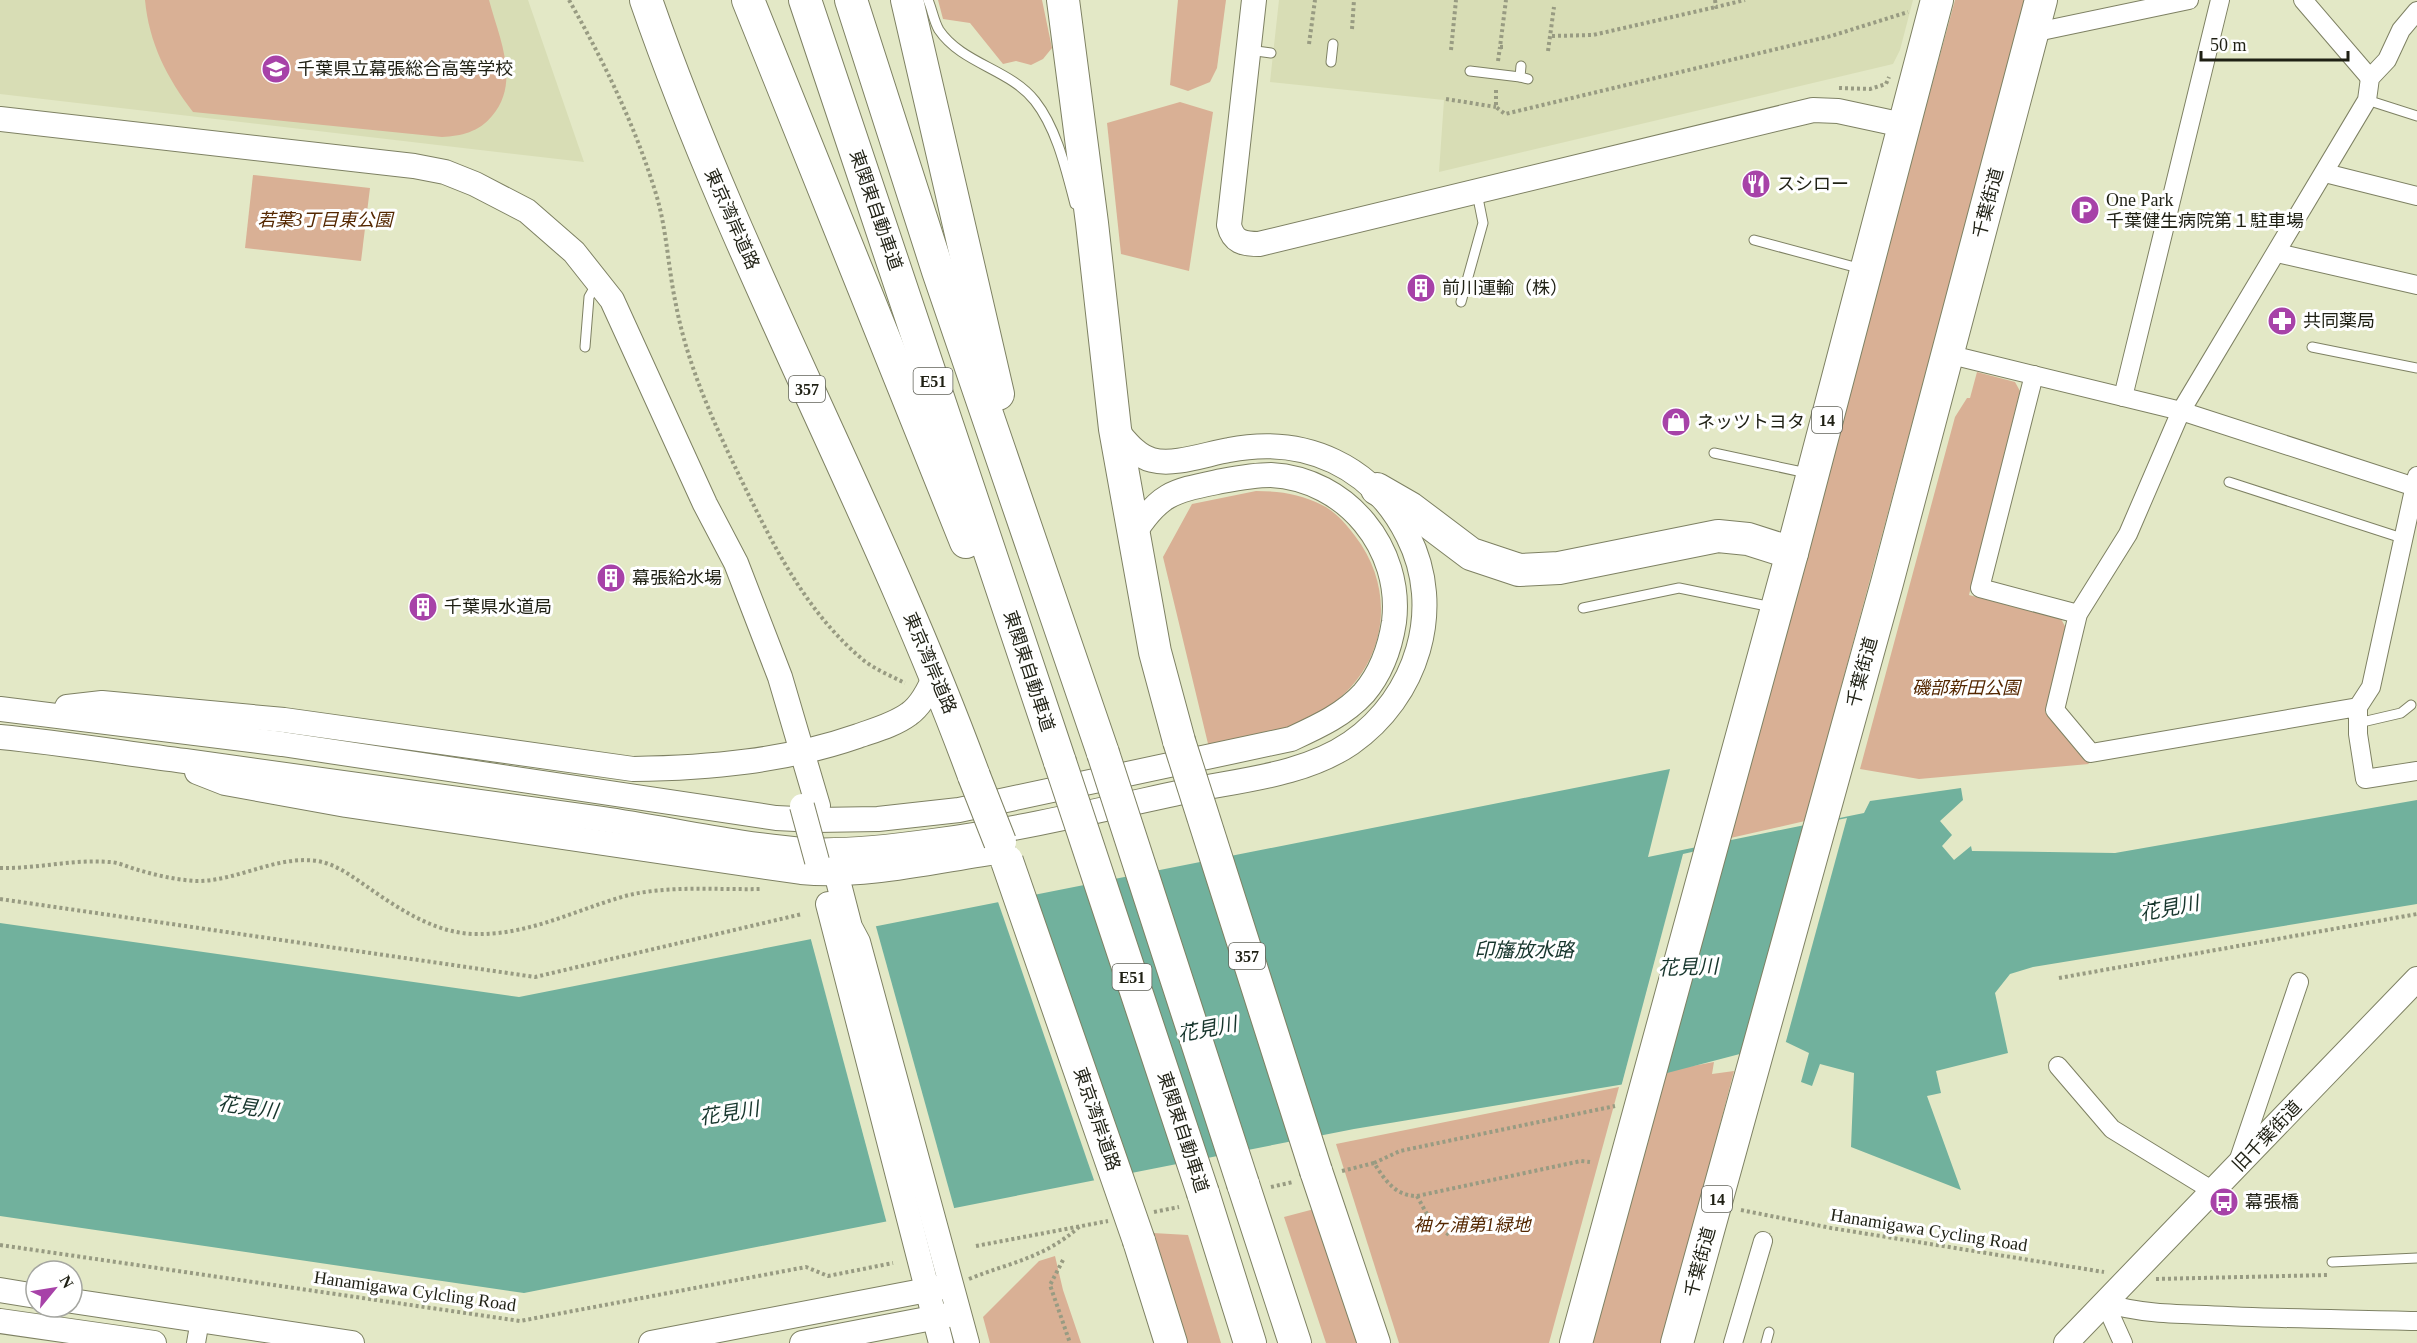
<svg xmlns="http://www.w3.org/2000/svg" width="2417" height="1343" viewBox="0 0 2417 1343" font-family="'Times New Roman','Noto Sans JP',serif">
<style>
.built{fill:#d8ddb5}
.green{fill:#d9b095}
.water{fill:#71b19d}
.pier{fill:#e3e8c6}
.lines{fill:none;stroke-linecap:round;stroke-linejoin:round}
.lane-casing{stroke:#7e8163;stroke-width:11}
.street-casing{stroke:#7e8163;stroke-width:20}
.secondary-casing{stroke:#7e8163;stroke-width:26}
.highway-casing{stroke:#7e8163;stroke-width:34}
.path{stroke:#989b82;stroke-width:4;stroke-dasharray:3 3;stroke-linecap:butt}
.lane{stroke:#fff;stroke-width:9}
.street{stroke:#fff;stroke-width:18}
.secondary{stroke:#fff;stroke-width:24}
.highway{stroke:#fff;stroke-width:32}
.secondary-bridge-casing{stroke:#7e8163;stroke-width:26;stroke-linecap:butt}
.highway-bridge-casing{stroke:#7e8163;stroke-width:34;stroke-linecap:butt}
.secondary-bridge{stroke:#fff;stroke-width:24}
.highway-bridge{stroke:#fff;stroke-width:32}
.labels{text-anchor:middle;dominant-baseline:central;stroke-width:6;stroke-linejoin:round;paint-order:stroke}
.shield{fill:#fff;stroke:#62635a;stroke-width:1.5}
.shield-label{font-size:16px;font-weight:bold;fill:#1f2014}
.poi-label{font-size:18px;fill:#1f2014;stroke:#fff;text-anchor:start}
.street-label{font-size:18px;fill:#1f2014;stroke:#fff}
.park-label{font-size:18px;font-style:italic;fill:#542700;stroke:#fff}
.water-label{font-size:20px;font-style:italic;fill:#17362d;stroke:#fff}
</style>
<rect width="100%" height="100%" fill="#e3e8c6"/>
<g class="built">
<polygon points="0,0 528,0 584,162 0,94"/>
<polygon points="1279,0 1913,0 1900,50 1893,64 1439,172 1444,100 1270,82"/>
</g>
<g class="green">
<path d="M145 0H489C499 38 521 82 492 116 479 132 461 136 442 137L193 112C167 78 149 43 145 0Z"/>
<polygon points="938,0 1042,0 1052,48 1043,59 1031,65 1016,61 1003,64 970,23 943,19"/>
<polygon points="1178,0 1226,0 1217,68 1210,82 1188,91 1170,85"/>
<polygon points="1955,0 2026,0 1805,821 1726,839"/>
<polygon points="1180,102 1213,112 1189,271 1121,254 1107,123"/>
<polygon points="253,175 370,188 361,261 245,248"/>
<polygon points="1977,372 2015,382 2020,391 1969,595 2061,619 2066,628 2045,712 2089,764 1919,779 1860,769 1955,417 1967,398 1970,398"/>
<path d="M1256 491C1279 491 1301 494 1322 505 1336 512 1346 524 1355 536 1396 589 1388 660 1335 702 1297 732 1255 739 1210 752L1163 557 1192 504Z"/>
<polygon points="1714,1062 1712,1074 1734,1071 1663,1343 1589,1343 1660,1072"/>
<polygon points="1619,1087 1549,1343 1399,1343 1336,1144"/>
<polygon points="1318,1208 1361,1343 1326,1343 1284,1217"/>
<polygon points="1153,1233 1188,1235 1221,1343 1184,1343"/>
<polygon points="1055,1256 1063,1290 1081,1343 990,1343 983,1317 1039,1261"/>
</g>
<polygon class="water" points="1670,769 1648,857 1864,813 1870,801 1961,788 1963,800 1940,821 1952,835 1942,846 1954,860 1971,846 1972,851 2115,853 2417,800 2417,904 2033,967 2010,974 1995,993 2008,1053 1936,1071 1941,1093 1927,1096 1961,1190 1851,1147 1854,1073 1820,1064 1812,1086 1801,1082 1809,1053 1786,1042 1625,1084 1354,1129 524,1293 0,1216 0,923 519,997"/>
<g class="pier">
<polygon points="1847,818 1785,1045 1744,1056 1807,826"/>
<polygon points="1727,844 1658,1078 1621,1087 1683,854"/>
<polygon points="1033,892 1131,1176 1095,1183 997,899"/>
<polygon points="875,923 955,1211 887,1224 810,936"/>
</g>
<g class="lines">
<g class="lane-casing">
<g id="lane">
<path d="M928 0C932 9 934 22 939 30 962 64 1010 69 1035 101 1057 129 1066 170 1075 204"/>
<polyline points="1249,50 1271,53"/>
<polyline points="1331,62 1333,44"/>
<polyline points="1521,66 1520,77 1528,79"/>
<polyline points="1470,71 1520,77"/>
<polyline points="2367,100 2417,116"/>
<polyline points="1754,240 1862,269"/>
<polyline points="1461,302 1483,223 1477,193"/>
<polyline points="585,347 589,297 597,283"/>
<polyline points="2312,347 2417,368"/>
<polyline points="1714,453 1807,473"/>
<polyline points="2229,482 2405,539"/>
<polyline points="1583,608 1679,588 1772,607"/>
<polyline points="2358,723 2401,713 2411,705"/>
<polyline points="2332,1262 2417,1258"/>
<polyline points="1766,1343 1769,1332"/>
</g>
</g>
<g class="street-casing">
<g id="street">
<polyline points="2303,0 2370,78"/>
<polyline points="2417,11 2401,30 2387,60 2370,78 2367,100 2181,411 2128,534 2078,614 2055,710 2091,753 2358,707 2358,734 2365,779 2417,771"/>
<polyline points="2032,33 2189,0"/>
<polyline points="2325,173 2417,196"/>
<polyline points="2277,253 2417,285"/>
<polyline points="1947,354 2181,411 2415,487"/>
<polyline points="2034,375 1980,588 2078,614"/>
<polyline points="2123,397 2220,0"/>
<polyline points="2358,707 2371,687 2417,476"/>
<polyline points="2058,1066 2112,1129 2213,1191"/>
<polyline points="2238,1162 2299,982"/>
<path d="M2105 1303C2137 1313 2172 1314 2206 1315 2276 1319 2347 1319 2417 1321"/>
<polyline points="2105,1303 2123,1343"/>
<polyline points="196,1343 200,1320"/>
<polyline points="1733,1343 1763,1241"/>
</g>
</g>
<g class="secondary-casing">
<g id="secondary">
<path d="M1254 0 1229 225C1233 242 1243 244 1259 244L1813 110 1838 111 1903 125"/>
<polyline points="0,119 414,166 445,172 475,184 527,211 574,252 612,300 705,504 736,563 780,677 818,806"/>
<path d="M67 707 102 703 284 720 633 769C709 768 786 761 858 736 875 730 894 725 909 714 922 705 930 688 936 673"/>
<path d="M0 709 282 744 776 818 816 820 878 819 959 810 1291 739C1317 727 1344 715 1364 693 1381 673 1390 648 1394 622 1403 549 1347 479 1271 475 1255 475 1238 478 1222 481 1174 491 1160 492 1133 535"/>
<path d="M0 737C62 743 123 753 185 761 324 780 463 799 602 819 670 829 738 845 806 850 848 852 891 847 933 841 1017 830 1100 810 1182 792 1238 780 1303 776 1351 743 1417 697 1445 609 1408 536 1373 466 1305 435 1229 450 1206 454 1174 466 1152 460 1136 456 1125 440 1115 429"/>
<path d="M197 772 225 783 346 805 801 872C868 878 937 860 1003 851"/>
<polyline points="833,861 850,927 858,942 967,1343"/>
<polyline points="828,904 941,1343"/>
<polyline points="0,1290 36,1296"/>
<polyline points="72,1301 352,1343"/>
<polyline points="0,1321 154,1343"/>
<polyline points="651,1343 943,1287"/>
<polyline points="802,1343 948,1315"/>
<polyline points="2066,1343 2417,979"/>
</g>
</g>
<g class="highway-casing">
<g id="highway">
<path d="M646 0C738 266 877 512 974 776"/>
<polyline points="748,0 966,542"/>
<polyline points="805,0 1060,762"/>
<polyline points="851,0 938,271 1103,753"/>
<polyline points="907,0 998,394"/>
<polyline points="1063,0 1092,223 1115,429 1155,652 1179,741"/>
<polyline points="1377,489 1410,508 1471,554 1519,570 1559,568 1718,536 1748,539 1792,553"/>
<polyline points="1316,1171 1374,1343"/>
<polyline points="1243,1184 1295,1343"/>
<polyline points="1203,1193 1250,1343"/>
<polyline points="1139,1241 1171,1343"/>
<polyline points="1576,1343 1792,553 1937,0"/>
<polyline points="1677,1343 1887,583 2041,0"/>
</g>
</g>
<g class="path">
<path d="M569 0C604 62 635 125 656 194 667 230 668 268 676 305 687 363 712 419 737 471 770 539 803 609 862 659 874 669 891 676 905 683"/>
<polyline points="1715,0 1716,7 1745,0"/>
<polyline points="1352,29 1354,0"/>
<polyline points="1552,36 1593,35 1716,7"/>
<polyline points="1309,44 1315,0"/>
<polyline points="1503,47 1500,47 1506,0"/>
<polyline points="1451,50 1456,0"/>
<polyline points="1548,51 1554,7"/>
<polyline points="1498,61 1500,47"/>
<polyline points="1839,88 1870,89 1886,84 1889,77"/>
<polyline points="1496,90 1496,107 1505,114 1831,36 1908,12"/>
<polyline points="1446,99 1496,107"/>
<path d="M0 868C37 869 72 859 109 862 117 862 126 866 135 869 155 875 176 880 197 881 238 881 277 855 317 861 337 864 354 878 369 888 399 909 434 932 472 934 527 936 573 911 625 896 668 885 717 890 761 889"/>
<polyline points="0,899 535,977 802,914"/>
<polyline points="2059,978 2417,914"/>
<polyline points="1374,1163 1400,1151 1615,1106"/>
<path d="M1342 1171 1374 1163C1385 1180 1395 1196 1417 1196L1581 1161 1590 1162"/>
<polyline points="1271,1187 1293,1182"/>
<polyline points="1417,1196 1429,1218 1449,1235"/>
<polyline points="1741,1210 1831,1228 2104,1272"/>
<polyline points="1154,1212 1179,1207"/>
<polyline points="0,1245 520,1321 806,1267 828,1276 893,1263"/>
<polyline points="976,1246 1108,1221"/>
<polyline points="1063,1260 1050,1285 1070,1343"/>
<path d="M969 1279C1011 1262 1045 1258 1080 1226"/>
<polyline points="2156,1279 2328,1275"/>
</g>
<use href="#lane" class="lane"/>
<use href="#street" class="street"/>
<use href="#secondary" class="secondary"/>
<use href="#highway" class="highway"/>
<g class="secondary-bridge-casing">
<polyline id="secondary-bridge" points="802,806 817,861"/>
</g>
<g class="highway-bridge-casing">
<g id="highway-bridge">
<polyline points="1179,741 1316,1171"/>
<polyline points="1103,753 1243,1184"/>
<polyline points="1060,762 1203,1193"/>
<polyline points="974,776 1000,842"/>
<polyline points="1007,861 1139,1241"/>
</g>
</g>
<use href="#secondary-bridge" class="secondary-bridge"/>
<use href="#highway-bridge" class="highway-bridge"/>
</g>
<defs>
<g id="school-disc" transform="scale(1.5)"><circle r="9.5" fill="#a742a8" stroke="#fff"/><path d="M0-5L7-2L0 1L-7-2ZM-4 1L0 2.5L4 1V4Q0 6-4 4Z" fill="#fff"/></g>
<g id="restaurant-disc" transform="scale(1.5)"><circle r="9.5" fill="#a742a8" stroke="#fff"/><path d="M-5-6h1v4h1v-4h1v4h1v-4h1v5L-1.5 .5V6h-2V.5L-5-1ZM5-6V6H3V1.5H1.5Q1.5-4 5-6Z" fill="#fff"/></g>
<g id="parking-disc" transform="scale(1.5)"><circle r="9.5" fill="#a742a8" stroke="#fff"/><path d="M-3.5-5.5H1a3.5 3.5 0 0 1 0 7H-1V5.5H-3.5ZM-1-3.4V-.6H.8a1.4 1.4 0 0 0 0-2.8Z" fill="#fff"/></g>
<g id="building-disc" transform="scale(1.5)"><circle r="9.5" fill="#a742a8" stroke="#fff"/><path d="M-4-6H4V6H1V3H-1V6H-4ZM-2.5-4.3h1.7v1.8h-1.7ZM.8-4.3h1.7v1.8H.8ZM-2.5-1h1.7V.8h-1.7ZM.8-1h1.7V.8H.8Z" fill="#fff"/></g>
<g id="pharmacy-disc" transform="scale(1.5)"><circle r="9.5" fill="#a742a8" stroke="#fff"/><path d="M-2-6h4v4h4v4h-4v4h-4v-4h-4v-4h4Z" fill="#fff"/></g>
<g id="shop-disc" transform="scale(1.5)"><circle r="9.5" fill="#a742a8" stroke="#fff"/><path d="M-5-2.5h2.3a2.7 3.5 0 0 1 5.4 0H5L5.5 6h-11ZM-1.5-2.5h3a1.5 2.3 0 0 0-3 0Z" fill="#fff"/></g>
<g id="bus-disc" transform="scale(1.5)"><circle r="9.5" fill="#a742a8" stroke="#fff"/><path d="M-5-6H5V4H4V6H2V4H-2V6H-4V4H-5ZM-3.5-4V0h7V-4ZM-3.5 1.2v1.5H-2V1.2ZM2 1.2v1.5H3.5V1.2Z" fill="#fff"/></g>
</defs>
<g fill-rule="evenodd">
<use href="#school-disc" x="276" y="69"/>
<use href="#restaurant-disc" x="1756" y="184"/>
<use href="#parking-disc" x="2085" y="210"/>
<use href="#building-disc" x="1421" y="288"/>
<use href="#pharmacy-disc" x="2282" y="321"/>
<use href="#shop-disc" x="1676" y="422"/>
<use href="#building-disc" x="611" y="578"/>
<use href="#building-disc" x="423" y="607"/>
<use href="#bus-disc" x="2224" y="1202"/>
</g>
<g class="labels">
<g class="shield">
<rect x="913.5" y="368" width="39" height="26" rx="4.5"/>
<rect x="789" y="376" width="36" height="26" rx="4.5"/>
<rect x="1812" y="407" width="30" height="26" rx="4.5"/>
<rect x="1229" y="943" width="36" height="26" rx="4.5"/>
<rect x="1112.5" y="964" width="39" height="26" rx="4.5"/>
<rect x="1702" y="1186" width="30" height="26" rx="4.5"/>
</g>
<g class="shield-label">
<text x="933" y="381">E51</text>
<text x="807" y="389">357</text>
<text x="1827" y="420">14</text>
<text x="1247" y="956">357</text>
<text x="1132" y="977">E51</text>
<text x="1717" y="1199">14</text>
</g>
<g class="poi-label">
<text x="297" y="69">千葉県立幕張総合高等学校</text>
<text x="1777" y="184">スシロー</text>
<text x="2106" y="200">One Park<tspan x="2106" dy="21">千葉健生病院第１駐車場</tspan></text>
<text x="1442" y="288">前川運輸（株）</text>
<text x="2303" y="321">共同薬局</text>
<text x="1697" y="422">ネッツトヨタ</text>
<text x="632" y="578">幕張給水場</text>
<text x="444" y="607">千葉県水道局</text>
<text x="2245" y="1202">幕張橋</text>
</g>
<g class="street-label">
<text transform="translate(1988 203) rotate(-75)">千葉街道</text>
<text transform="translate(876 210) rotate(71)">東関東自動車道</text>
<text transform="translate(732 219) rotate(66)">東京湾岸道路</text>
<text transform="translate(930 663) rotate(67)">東京湾岸道路</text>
<text transform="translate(1029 671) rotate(72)">東関東自動車道</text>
<text transform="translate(1862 672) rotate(-75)">千葉街道</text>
<text transform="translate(1097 1119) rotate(71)">東京湾岸道路</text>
<text transform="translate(1183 1132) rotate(72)">東関東自動車道</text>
<text transform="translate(2267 1136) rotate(-46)">旧千葉街道</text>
<text transform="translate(1929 1230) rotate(9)">Hanamigawa Cycling Road</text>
<text transform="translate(1700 1262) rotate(-75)">千葉街道</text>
<text transform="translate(415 1291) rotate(8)">Hanamigawa Cylcling Road</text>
</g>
<g class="park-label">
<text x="325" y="220">若葉3丁目東公園</text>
<text x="1966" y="688">磯部新田公園</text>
<text x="1472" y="1225">袖ヶ浦第1緑地</text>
</g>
<g class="water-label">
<text transform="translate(2169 908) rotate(-11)">花見川</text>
<text x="1524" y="950">印旛放水路</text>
<text transform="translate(1688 967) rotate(-2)">花見川</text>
<text transform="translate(1207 1029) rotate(-11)">花見川</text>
<text transform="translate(248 1107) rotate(8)">花見川</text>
<text transform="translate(729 1113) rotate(-9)">花見川</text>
</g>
</g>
<g transform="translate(54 1289) rotate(60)"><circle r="28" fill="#ffffff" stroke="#a5a6a1" stroke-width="1.5"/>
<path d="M0-4.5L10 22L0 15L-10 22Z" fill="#a742a8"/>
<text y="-9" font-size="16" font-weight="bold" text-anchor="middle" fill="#1f2014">N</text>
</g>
<path d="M2201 51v9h147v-9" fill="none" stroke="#1f2014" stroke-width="3"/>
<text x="2210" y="51" font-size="18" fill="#1f2014" stroke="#ffffff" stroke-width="4.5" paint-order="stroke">50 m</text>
</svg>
